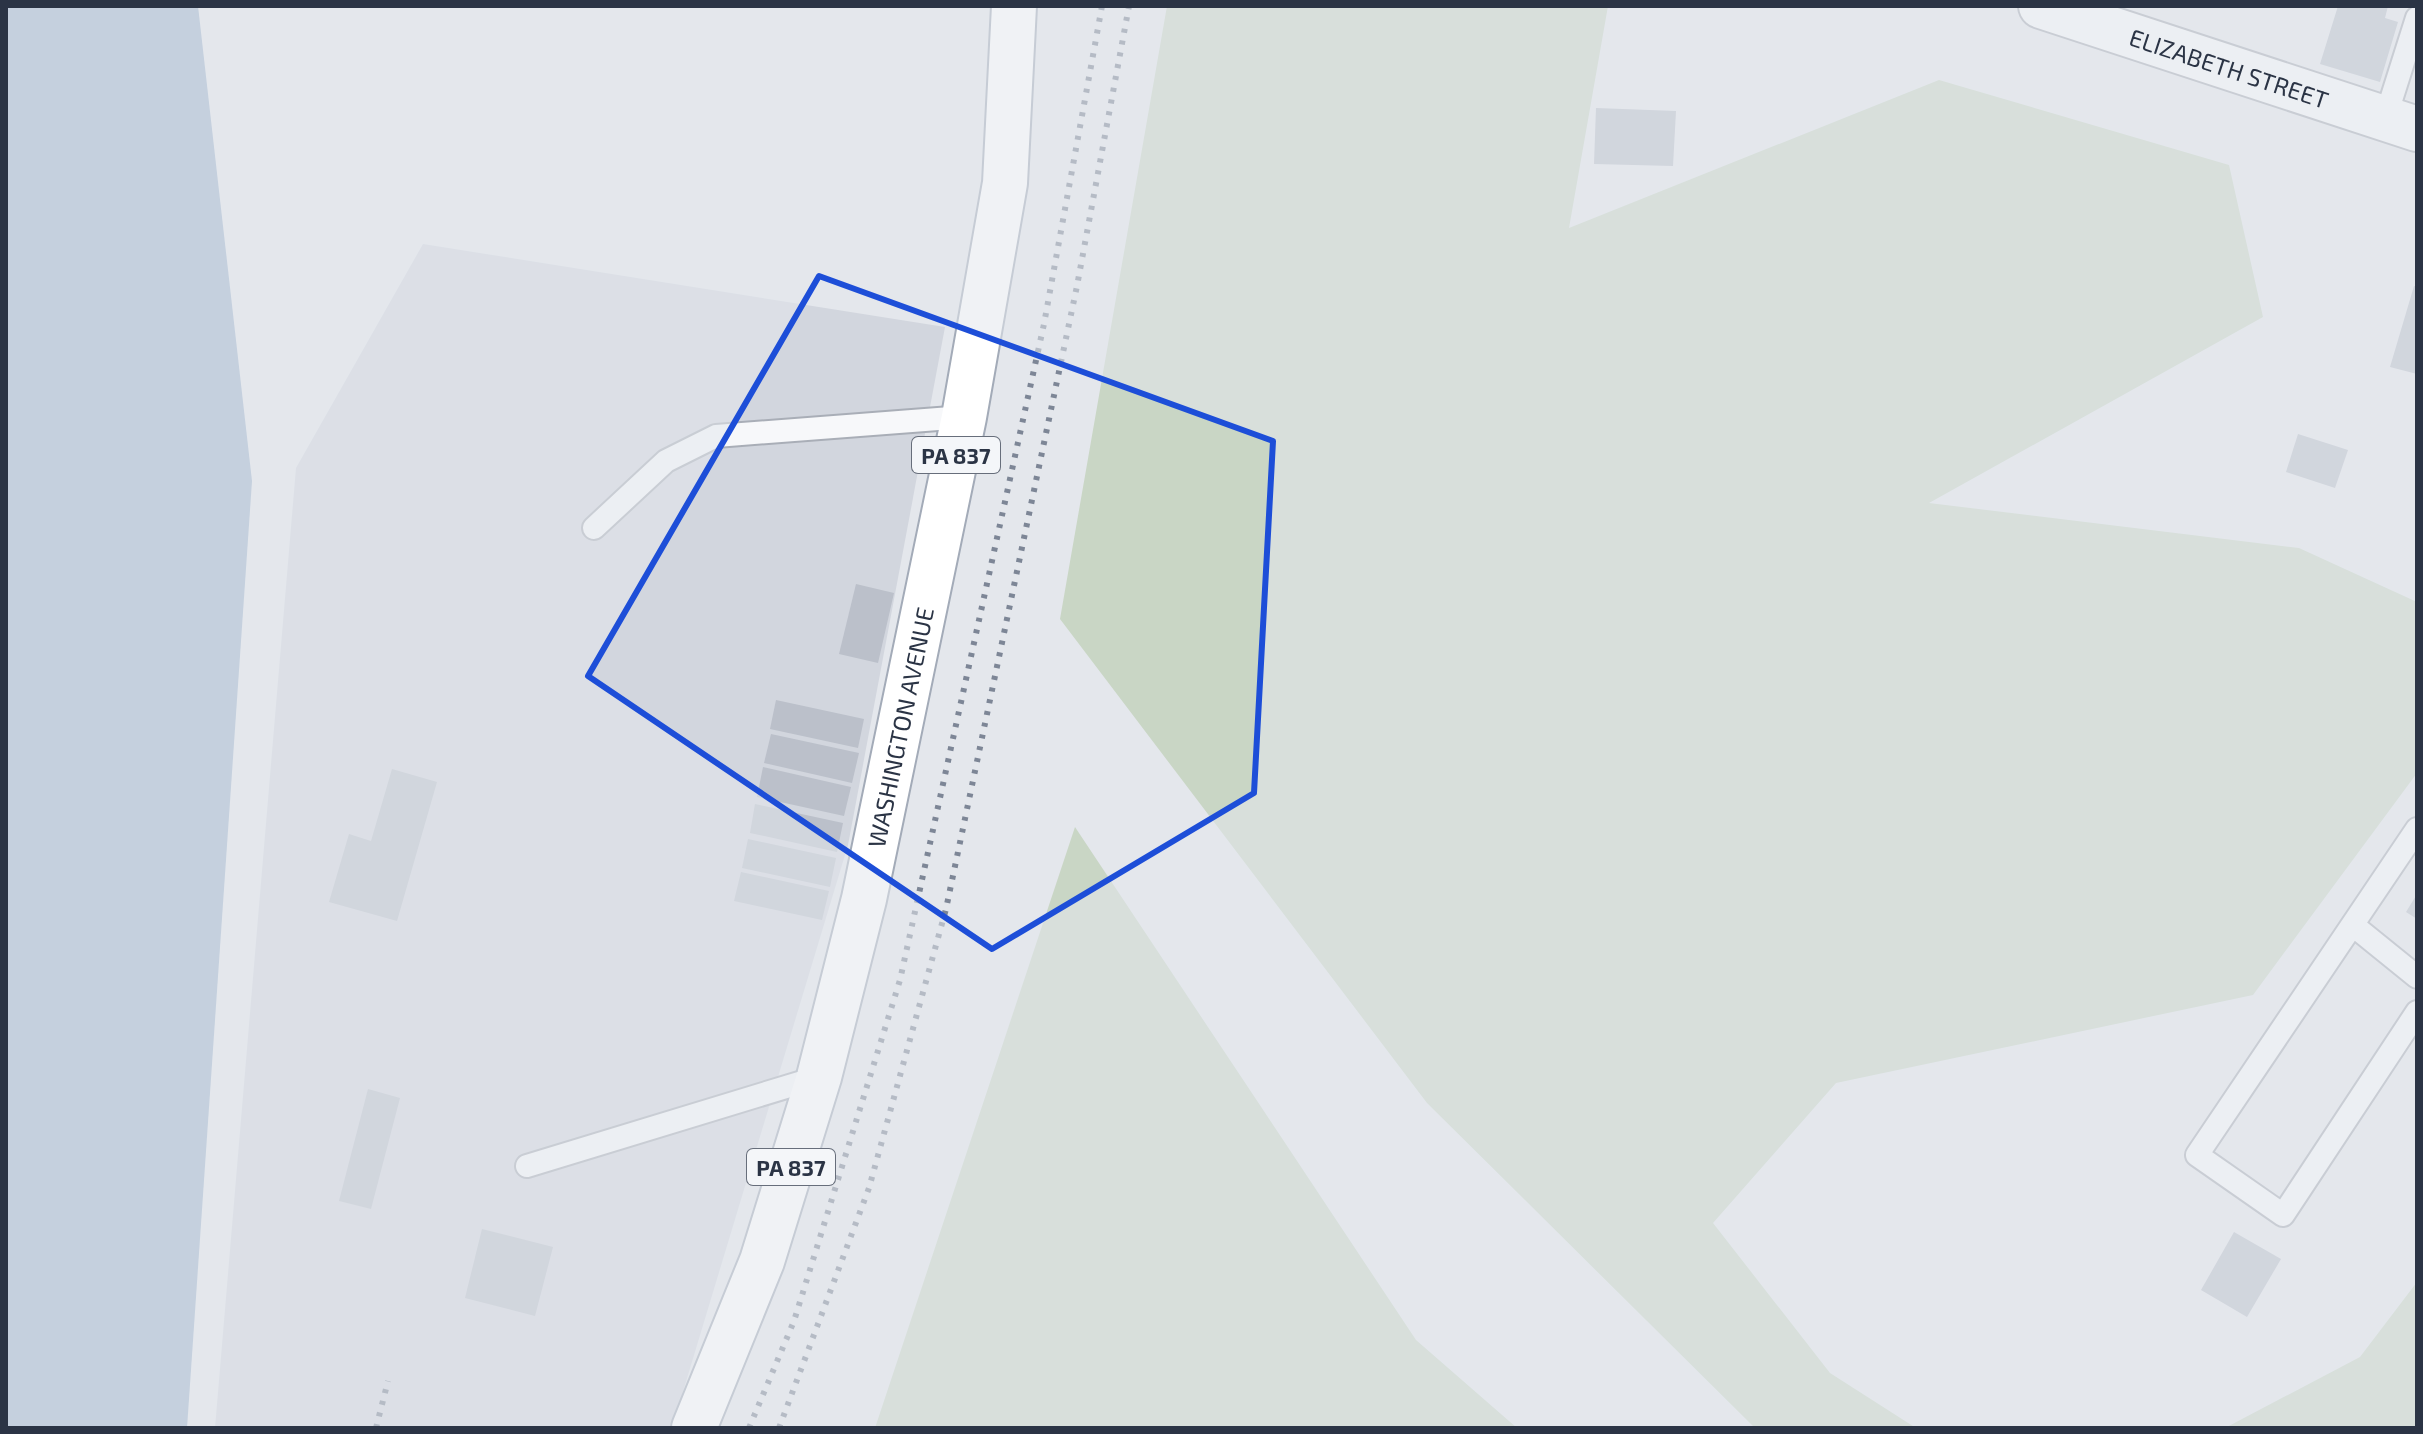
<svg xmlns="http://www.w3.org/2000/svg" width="2423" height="1434" viewBox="0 0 2423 1434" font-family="'Exo 2',sans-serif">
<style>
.built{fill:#d2d6de}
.green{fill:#c9d6c5}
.water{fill:#9fb4cc}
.building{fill:#bbc0ca}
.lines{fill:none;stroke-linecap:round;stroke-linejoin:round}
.service-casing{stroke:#a9aeb7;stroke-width:26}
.minor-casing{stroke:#a9aeb7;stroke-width:48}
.primary-casing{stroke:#a3abb8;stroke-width:48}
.service{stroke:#f7f8fa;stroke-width:22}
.minor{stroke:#f7f8fa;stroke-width:44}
.primary{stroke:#fff;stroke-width:44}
.rail{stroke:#7d8696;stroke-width:6;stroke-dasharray:4 8;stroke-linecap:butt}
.marked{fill:none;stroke:#1d4ed8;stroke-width:6;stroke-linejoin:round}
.labels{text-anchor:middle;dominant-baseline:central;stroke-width:6;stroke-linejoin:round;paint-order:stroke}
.shield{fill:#f4f6f9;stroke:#676e7b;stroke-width:2}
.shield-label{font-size:22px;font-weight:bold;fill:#2b3445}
.street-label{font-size:24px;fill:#2b3445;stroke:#f4f6f9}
</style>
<rect width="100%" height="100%" fill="#e4e7ec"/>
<polygon class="built" points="423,244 945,327 848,845 672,1428 215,1428 296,468"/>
<g class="green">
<polygon points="1167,6 1608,6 1569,228 1939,80 2229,165 2263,317 1929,503 2299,548 2417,602 2417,773 2253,995 1836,1083 1713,1223 1830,1373 1916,1428 1755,1428 1427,1103 1060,619"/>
<polygon points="1075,827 1416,1340 1517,1428 875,1428"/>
<polygon points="2417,1282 2417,1428 2225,1428 2360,1357"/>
</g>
<polygon class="water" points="6,6 198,6 252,481 187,1428 6,1428"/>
<g class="building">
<polygon points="2338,6 2388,6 2385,18 2398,22 2380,82 2320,64"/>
<polygon points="1596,108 1676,111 1673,166 1594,164"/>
<polygon points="2414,286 2417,287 2417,374 2390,367"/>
<polygon points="2298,434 2348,450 2335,488 2286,472"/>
<polygon points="856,584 894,593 878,663 839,654"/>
<polygon points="776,700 864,719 858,748 770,729"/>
<polygon points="771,734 859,753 852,783 764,763"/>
<polygon points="763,767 851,787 844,816 757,797"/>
<polygon points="392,769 437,782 397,921 329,902 349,834 371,841"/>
<polygon points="755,804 843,823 837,852 750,833"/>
<polygon points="748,839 836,858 830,887 742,868"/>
<polygon points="741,872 829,891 822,920 734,901"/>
<polygon points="2417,894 2417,919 2406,912"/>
<polygon points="368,1089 400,1098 371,1209 339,1201"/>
<polygon points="482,1229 553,1247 535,1316 465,1298"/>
<polygon points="2234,1232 2281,1259 2247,1317 2201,1290"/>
</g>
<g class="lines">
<g class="service-casing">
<g id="service">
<polyline points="2385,119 2417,18"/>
<polyline points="594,528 666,461 716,436 964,417"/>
<polyline points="2417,829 2197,1155 2283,1215 2417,1012"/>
<polyline points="2354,926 2417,977"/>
<polyline points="527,1166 819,1077"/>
</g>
</g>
<g class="minor-casing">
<g id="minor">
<path id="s1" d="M2041 6 2417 129"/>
</g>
</g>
<g class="primary-casing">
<g id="primary">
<path id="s2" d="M694 1428 762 1261 819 1077 864 899 964 417 1005 183 1014 6"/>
</g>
</g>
<use href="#service" class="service"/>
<use href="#minor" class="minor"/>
<use href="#primary" class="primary"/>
<g class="rail">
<polyline points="376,1428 388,1381"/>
<polyline points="749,1428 794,1321 900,980 1044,324 1102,6"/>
<polyline points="779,1428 869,1188 946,909 1077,286 1129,6"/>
</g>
</g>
<path d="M0 0H2423V1434H0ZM819 276 1273 441 1254 793 992 949 588 676Z" fill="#e4e7ec" fill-opacity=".55" fill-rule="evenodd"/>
<path class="marked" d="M819 276 1273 441 1254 793 992 949 588 676Z"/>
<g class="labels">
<g class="shield">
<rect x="912" y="437" width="88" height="36" rx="6"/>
<rect x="747" y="1149" width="88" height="36" rx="6"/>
</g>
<g class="shield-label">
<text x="956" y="455">PA 837</text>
<text x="791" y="1167">PA 837</text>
</g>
<g class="street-label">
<text stroke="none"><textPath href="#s1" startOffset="198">ELIZABETH STREET</textPath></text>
<text stroke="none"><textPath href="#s2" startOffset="732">WASHINGTON AVENUE</textPath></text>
</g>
</g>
<rect width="2423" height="1434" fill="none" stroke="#2b3445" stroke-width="16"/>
</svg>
